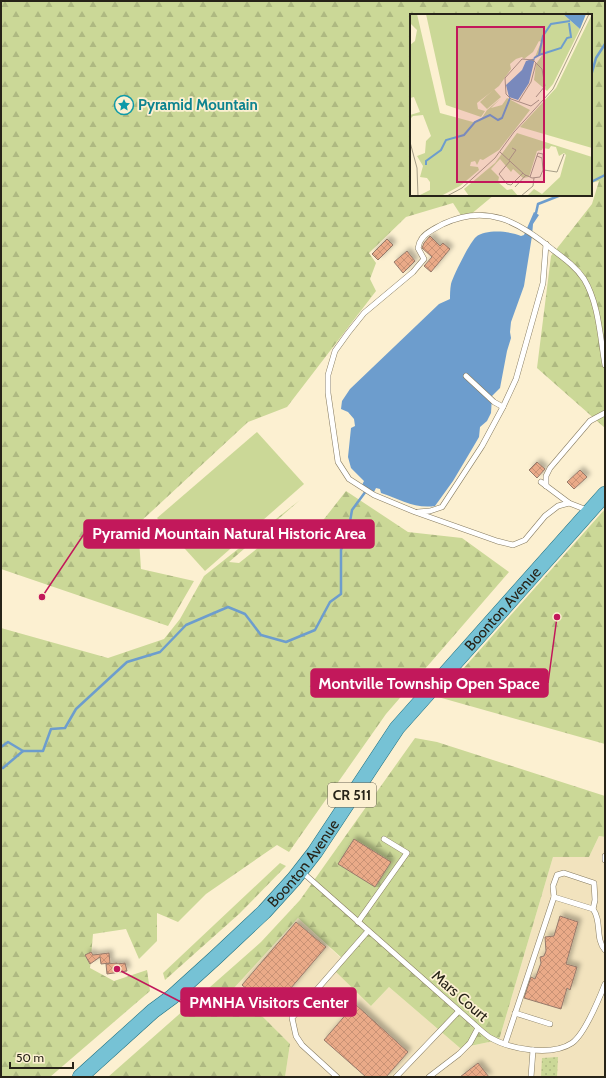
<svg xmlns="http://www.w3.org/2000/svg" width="606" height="1078" viewBox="0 0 606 1078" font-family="Cabin,sans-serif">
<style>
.built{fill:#f2e3be}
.grass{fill:url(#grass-dots)}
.forest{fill:url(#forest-firs)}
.garden{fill:#cbd897}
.water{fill:#6d9dcd}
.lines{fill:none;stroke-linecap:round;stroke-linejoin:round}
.stream{stroke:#6d9dcd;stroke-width:2.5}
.building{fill:url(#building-cross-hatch);stroke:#967a6b;filter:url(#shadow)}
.lane-casing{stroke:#867b60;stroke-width:6}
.primary-casing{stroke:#1f7081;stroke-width:16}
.lane{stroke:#fff;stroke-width:5}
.primary{stroke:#76c2d5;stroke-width:15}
.labels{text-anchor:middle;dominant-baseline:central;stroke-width:3.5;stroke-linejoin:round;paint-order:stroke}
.shield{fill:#fcf0d1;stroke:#676050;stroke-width:1}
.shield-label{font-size:14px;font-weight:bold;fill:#272318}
.culture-label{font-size:15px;font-weight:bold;fill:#0d838f;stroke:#fcf0d1;text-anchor:start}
.street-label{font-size:15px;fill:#272318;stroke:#fcf0d1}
.inset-river{fill:none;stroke:#6d9dcd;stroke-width:2}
.inset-road{fill:none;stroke:#a79e87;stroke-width:1}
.view{fill:#c2185b;fill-opacity:0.15;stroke:#c2185b;stroke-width:2}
.inset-edge{fill:none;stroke:#272318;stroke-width:2}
.leader{fill:none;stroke:#c2185b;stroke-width:1.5}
.callout-dot{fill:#c2185b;stroke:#fcf0d1;stroke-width:1.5}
.callout{fill:#c2185b;stroke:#c2185b;stroke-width:1.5}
.callout-label{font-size:16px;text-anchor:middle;font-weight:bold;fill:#fff}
</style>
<defs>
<pattern id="grass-dots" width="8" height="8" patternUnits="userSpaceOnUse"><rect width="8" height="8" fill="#cbd897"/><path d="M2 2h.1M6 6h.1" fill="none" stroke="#aeb981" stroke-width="1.8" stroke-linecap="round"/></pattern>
<pattern id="forest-firs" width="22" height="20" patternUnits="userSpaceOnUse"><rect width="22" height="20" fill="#cbd897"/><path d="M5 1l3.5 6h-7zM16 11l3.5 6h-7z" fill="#aeb981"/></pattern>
<pattern id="building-cross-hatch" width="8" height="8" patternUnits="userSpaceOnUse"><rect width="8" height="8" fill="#eaaa88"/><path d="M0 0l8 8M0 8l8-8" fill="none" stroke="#c99275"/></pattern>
<filter id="shadow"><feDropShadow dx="3.5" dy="-3.5" stdDeviation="2" flood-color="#0004"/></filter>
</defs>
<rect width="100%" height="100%" fill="#fcf0d1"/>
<polygon class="built" points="599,836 605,837 605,1077 285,1077 290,1044 234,988 298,918 344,961 371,1006 389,987 460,1048 499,1040 553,857 589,857"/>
<polygon class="grass" points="558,1057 557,1077 541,1077 542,1058"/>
<g class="forest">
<polygon points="1,1 605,1 605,428 537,368 551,256 592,204 599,181 591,183 591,15 411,15 411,195 494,195 464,220 453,203 406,217 369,253 376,263 370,279 376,291 287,407 248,422 138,524 141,569 194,581 168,626 1,569"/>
<polygon points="346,491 408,532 462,538 509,572 386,714 289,852 277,845 206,894 178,922 157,913 157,941 139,959 126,929 93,934 90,968 114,981 147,970 150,991 50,1077 1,1077 1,628 108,658 164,639 180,619 204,576 300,500 229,562 239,563 274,535 310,537"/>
<polygon points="605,509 605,744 438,697"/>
<polygon points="415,738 437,742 605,796 605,837 599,836 589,857 553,857 499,1040 460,1048 389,987 371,1006 335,971 344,960 298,918 234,988 290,1044 285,1077 108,1077 261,942 300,900"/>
<polygon points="280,863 286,866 239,914 165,980 163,973"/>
</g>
<polygon class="garden" points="257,432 304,484 205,571 157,518"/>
<path class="water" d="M534 212 539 215 533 224 532 236 524 286 511 322 510 332 511 338 507 351 500 388 492 396 491 413 487 421 480 427 479 437 472 449 453 481 435 506C415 509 399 499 381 493L380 489 376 488 374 492 362 485 364 481 351 468 348 457 351 428 355 426 354 419 348 412 341 409 342 401 350 389 439 304 450 299C450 295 450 289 451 284 453 276 470 242 476 237 485 229 511 231 521 236L524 235Z"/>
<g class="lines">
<g class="stream">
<polyline points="591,76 596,58 605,44"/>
<polyline points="591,182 605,175"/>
<polyline points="536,213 538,204 561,195"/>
<polyline points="1,747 8,742 23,751"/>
<polyline points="1,768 3,768 23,751 43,751 51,729 65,728 76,709 127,662 160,652 186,625 228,607 245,614 261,635 286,642 315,630 330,602 341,594 341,550 348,533 352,510 366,491"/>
</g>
</g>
<g class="building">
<polygon points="430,236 440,246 443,243 450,249 431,272 424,266 432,257 422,248 424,243"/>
<polygon points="387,239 393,245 378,260 372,254"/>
<polygon points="407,251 415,261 403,273 394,262"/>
<polygon points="537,462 545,469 537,478 529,470"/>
<polygon points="580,470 587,477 574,489 567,482"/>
<polygon points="354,839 391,862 375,887 338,864"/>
<polygon points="560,916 578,922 566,964 577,967 570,990 567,988 561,1009 524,998 531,977 535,979 541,963 540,957 544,956 546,951 545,937 554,936"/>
<polygon points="296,922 326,947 272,1010 242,985"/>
<polygon points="91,952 93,955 109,953 110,963 101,964 100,957 90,964 85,955"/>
<polygon points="117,963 117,964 125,963 127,971 107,974 106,964"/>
<polygon points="355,1004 408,1052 386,1077 366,1077 324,1040"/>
<polygon points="478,1063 489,1077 460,1077"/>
</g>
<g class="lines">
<g class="lane-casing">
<g id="lane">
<polyline points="466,376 494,402 503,407"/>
<polyline points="541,482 569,503 587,510"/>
<polyline points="546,486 546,476 550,468 590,421 605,413"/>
<path d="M569 503 558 506 545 516 525 540 513 545 497 541 415 512 374 495 349 479 338 462 328 393V375L335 351 348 333 364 313 413 272 424 259 418 248C419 246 419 242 421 240 424 233 436 228 443 224 487 203 519 222 553 250 565 259 576 267 584 279 599 304 600 337 605 365"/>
<polyline points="418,512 430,511 442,507 482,446 503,407 516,379 543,283 546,244"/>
<polyline points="605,856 605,860"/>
<path d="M301 871 475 1025C479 1029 484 1033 489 1037 509 1049 551 1057 572 1043 585 1034 599 999 605 984"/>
<polyline points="554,897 553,886 557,875 564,873 594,883 595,900 593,909"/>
<polyline points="358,922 407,853 384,839"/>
<polyline points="515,1013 550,1024"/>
<path d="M505 1044 554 897 593 909C602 921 595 939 605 950"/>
<polyline points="337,1077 302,1045 296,1036 292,1018 368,931"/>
<polyline points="396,1077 459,1011"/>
<polyline points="429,1077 459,1054 470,1043 478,1028"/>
<polyline points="531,1077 533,1050"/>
</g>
</g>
<g class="primary-casing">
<g id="primary">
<path id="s1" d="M80 1077 153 1011 172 997 215 958 264 912 294 879 315 852 397 728 605 494"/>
</g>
</g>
<use href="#lane" class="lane"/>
<use href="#primary" class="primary"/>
</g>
<defs>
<g id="sight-ring" transform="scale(1)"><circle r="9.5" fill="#fcf0d1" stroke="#0f9aa8" stroke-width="1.5"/><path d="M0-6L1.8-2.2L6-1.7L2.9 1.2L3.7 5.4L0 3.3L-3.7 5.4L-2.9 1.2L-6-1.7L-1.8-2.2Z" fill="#0f9aa8"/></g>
</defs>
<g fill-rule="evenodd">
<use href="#sight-ring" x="124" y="105"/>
</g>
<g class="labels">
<rect class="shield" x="328" y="783" width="48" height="24" rx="3"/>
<g class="shield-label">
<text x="352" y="795">CR 511</text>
</g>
<g class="culture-label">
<text x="138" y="105">Pyramid Mountain</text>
</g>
<g class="street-label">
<text stroke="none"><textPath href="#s1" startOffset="634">Boonton Avenue</textPath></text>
<text stroke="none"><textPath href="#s1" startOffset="310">Boonton Avenue</textPath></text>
<text transform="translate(460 996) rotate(41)">Mars Court</text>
</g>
</g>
<g transform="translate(410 14)">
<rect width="182" height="182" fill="#fcf0d1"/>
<path d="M0 0H7L30 99 63 108 71 105 77 96 90 85 81 94 92 91 97 84 120 96 89 136 73 146 70 145 67 151 65 147 61 148 60 152 68 153 69 156 50 172 31 182 10 181 20 176V168L17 164 10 163 13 152 7 142 15 139 16 127 21 122 13 101 3 102 0 105V101L10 98 4 83 0 84V31L5 27 7 16 0 9ZM16 0H153L170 15 143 70 137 77 124 66 126 50 133 40 125 43 131 28 129 27 123 38 114 45 112 43 106 45 100 50 101 55 89 72 67 89 68 95 75 97 71 103 36 91ZM182 0V134L110 113 146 74ZM107 119 182 143V182H117L124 175 132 180 150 163 156 141 154 139 149 142 146 133 141 132 139 135 133 134 132 136 127 137 119 163 113 164 103 155 101 158 90 145 81 155 89 163 88 168 97 176 102 175 108 182H59L54 175 85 149Z" fill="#cbd897"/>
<path d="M84 75 91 83 77 95 70 88Z" fill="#cbd897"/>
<path d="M153 0H176L170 15ZM125 44 119 69 108 86 99 83 96 71 112 56 116 47Z" fill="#6d9dcd"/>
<path class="inset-river" d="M129 41 151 34 157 24 161 23 159 9M124 44 129 41 133 22 141 10 160 7M16 151V147L31 136 36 126 54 121 65 108 80 101 88 106 92 104 100 84"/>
<path class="inset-road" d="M126 83 135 72 132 55 123 46 112 45 95 64 96 80 101 85 121 92 129 86M109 87 121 68 126 49M0 128 7 154 8 182M90 138 115 161 118 162 122 164 130 163 133 156 132 144 127 142 120 163M127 142 128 139 133 140V144M99 146 106 136 102 134M100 147 89 160 97 170 101 171 113 159M134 156 147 158 154 140M105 173 116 161M37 182 52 174 85 144 104 118 143 75 179 0M111 182 123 172 124 164"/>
<path class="view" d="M47 13H134V168H47Z"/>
<rect width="182" height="182" class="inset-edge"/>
</g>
<path class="leader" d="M42 597L84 534M557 617L548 683M117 969L181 1002"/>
<g class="callout-dot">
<circle cx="42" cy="597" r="4"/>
<circle cx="557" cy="617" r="4"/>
<circle cx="117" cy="969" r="4"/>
</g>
<g class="callout">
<rect x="84" y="520" width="290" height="28" rx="4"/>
<rect x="311" y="669" width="237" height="28" rx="4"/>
<rect x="181" y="988" width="175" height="28" rx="4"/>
</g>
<g class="callout-label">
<text x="229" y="539">Pyramid Mountain Natural Historic Area</text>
<text x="429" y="689">Montville Township Open Space</text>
<text x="269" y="1008">PMNHA Visitors Center</text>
</g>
<rect width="606" height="1078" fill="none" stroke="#272318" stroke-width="4"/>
<path d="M10 1062v6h63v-6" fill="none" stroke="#272318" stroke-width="2"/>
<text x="16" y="1062" font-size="12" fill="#272318" stroke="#fcf0d1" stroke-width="3" paint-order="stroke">50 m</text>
</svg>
